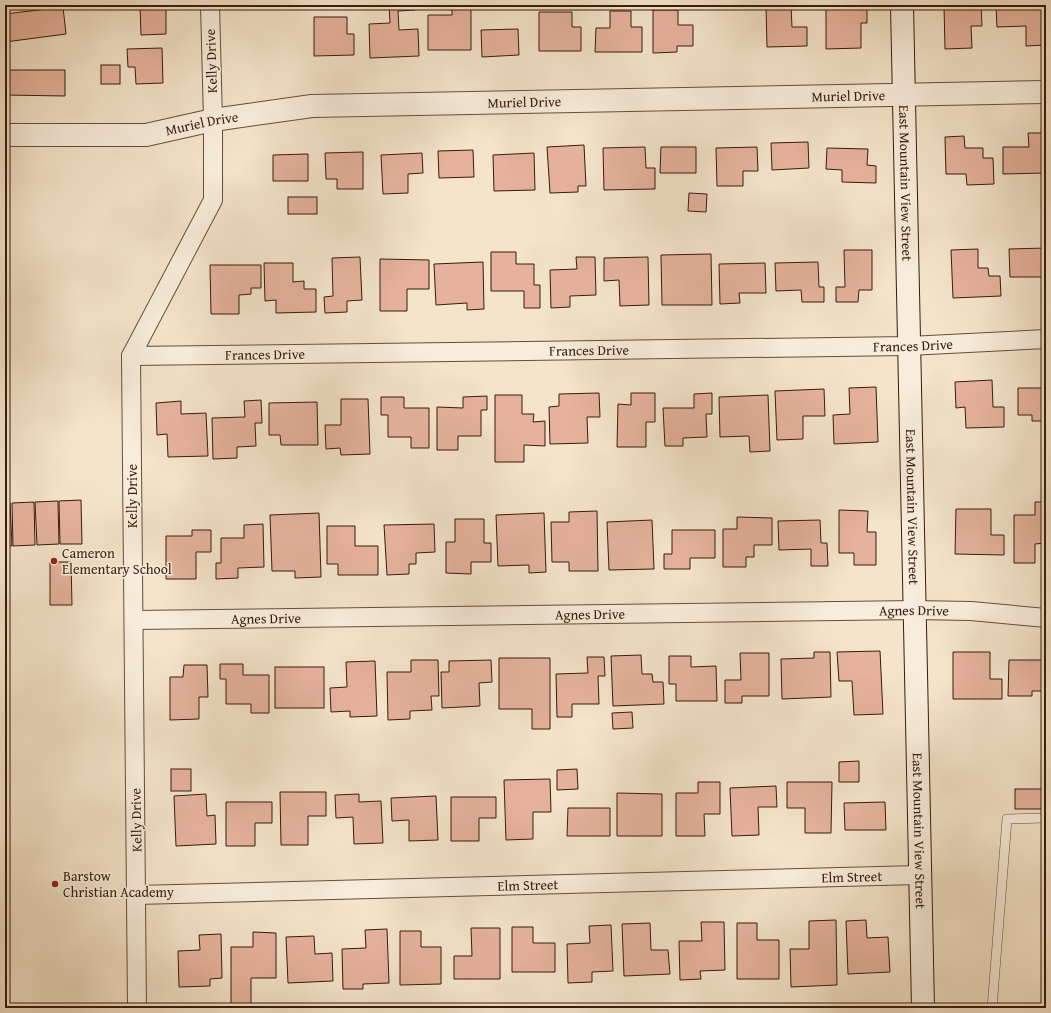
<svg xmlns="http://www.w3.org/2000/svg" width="1051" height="1013" viewBox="0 0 1051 1013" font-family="'Gentium Book Plus',serif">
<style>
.building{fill:#e6b29d;stroke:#371c0b}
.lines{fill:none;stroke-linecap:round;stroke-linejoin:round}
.service-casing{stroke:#664e3a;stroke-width:10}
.minor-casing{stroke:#664e3a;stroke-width:20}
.tertiary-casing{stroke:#664e3a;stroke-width:24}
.secondary-casing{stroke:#371c0b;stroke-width:24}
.service{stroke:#f8eddc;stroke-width:9}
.minor{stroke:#f8eddc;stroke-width:18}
.tertiary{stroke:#f8eddc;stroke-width:22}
.secondary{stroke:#f8eddc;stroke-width:22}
.poi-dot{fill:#8f2418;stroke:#f8eddc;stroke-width:1.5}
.labels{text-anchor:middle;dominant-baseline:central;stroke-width:3;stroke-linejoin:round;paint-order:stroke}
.street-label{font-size:14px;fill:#371c0b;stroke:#f8eddc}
.poi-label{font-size:14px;fill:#371c0b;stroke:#f8eddc;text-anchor:start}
</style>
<rect width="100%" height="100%" fill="#f4e4c9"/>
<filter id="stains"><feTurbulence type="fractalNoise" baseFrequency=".005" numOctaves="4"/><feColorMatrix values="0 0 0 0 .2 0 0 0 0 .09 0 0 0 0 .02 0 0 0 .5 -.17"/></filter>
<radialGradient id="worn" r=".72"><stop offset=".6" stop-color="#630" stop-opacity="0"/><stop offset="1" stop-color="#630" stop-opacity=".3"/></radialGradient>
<g class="building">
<rect x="101" y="5" width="17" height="2"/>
<polygon points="140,5 166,5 166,34 141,35"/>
<polygon points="389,5 415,5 415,10 398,11 399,30 418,29 419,56 370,58 369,24 390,23"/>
<polygon points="511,5 528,5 528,7 511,8"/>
<rect x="607" y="5" width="33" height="2"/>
<polygon points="826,5 867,6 867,23 861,23 861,48 826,49"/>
<polygon points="958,5 981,5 982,26 971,26 972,48 945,49 944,6"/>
<polygon points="996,5 1044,5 1045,45 1026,46 1026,26 997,27"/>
<polygon points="791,6 792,27 807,27 807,46 767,47 766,7"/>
<polygon points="63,7 66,34 5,42 5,14"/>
<polygon points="452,7 471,7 471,50 428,50 428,15 452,15"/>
<polygon points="653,10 678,10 678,25 693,25 693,46 677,46 677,52 653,53"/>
<polygon points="610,11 631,11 631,27 642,27 642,52 595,52 596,28 610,28"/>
<polygon points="539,12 572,12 572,27 581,27 581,51 539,51"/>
<polygon points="314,17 347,17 347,34 354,34 354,55 314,56"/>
<polygon points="518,29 519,55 482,57 481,30"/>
<polygon points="162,48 163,83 136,84 135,67 128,67 127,49"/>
<rect x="101" y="65" width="19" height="19"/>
<polygon points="5,70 65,70 65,96 5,95"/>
<polygon points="1028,133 1046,133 1046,173 1003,174 1003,147 1029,147"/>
<polygon points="964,136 965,148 983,148 983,158 993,158 994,184 967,185 966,174 946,174 945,137"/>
<polygon points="808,142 809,168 772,170 771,143"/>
<polygon points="584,145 586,186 578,186 578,192 550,193 547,147"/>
<polygon points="645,147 646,168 655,168 655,189 604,190 603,148"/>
<polygon points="661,147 696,147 696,173 660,173"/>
<polygon points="757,147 758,171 743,171 743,186 717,186 716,148"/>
<polygon points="827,148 868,149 867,165 876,166 876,183 842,182 842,170 826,169"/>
<polygon points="473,150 474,177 439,178 438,151"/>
<polygon points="363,152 363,189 337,189 337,179 326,179 325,153"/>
<polygon points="422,153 423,173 408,174 408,193 383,194 381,155"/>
<polygon points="534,153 535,190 494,191 493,155"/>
<polygon points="308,154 308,181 273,181 273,155"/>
<polygon points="689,193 707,194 706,212 688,211"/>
<rect x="288" y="197" width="29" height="17"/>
<polygon points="1046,248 1046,296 1042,296 1042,277 1010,277 1009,249"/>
<polygon points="978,249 978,268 988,268 989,276 1000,276 1001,296 953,298 951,250"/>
<polygon points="844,250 872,250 872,290 859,290 858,302 836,302 836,287 845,287"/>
<polygon points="491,252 516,252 516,264 534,264 534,285 540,285 540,308 524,308 524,291 491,291"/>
<polygon points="711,254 712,305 662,305 661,255"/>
<polygon points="360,257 362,300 347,301 347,312 325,313 324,297 333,296 332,258"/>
<polygon points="576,257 595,257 596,295 570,296 570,307 551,308 550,270 577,269"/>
<polygon points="648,257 649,305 620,306 619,280 604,281 604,258"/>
<polygon points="380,259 429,260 429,289 407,289 407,311 380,311"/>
<polygon points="483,262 484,309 467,310 467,303 436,305 434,264"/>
<polygon points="818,262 819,287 824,287 824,302 802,302 801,290 776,291 775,263"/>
<polygon points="264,263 293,263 293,282 304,281 304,289 316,289 316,312 276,313 276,300 265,301"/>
<polygon points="765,263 766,293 739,293 740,303 720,304 719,264"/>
<polygon points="210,265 261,265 261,288 251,288 251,294 239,295 239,314 211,314"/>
<polygon points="992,380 993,407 1004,407 1004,427 966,428 965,407 956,408 955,382"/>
<polygon points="1042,382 1046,382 1046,421 1032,421 1032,415 1018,415 1018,388 1042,388"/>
<polygon points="876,387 878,442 834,444 833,415 850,414 849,388"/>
<polygon points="824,389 825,416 803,416 803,439 777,440 775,391"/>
<polygon points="599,393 600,417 587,417 588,443 550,444 549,407 559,406 559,394"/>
<polygon points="631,393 655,393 655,422 646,422 646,447 617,447 618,404 631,405"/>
<polygon points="712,393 712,414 706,414 707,437 683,438 683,446 665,446 663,408 694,408 694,394"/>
<polygon points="495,395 522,395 522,414 534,414 533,422 545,421 545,446 524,445 524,462 495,462"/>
<polygon points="768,395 770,451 750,452 749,436 720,437 719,397"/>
<polygon points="487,396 487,410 481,410 481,436 458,436 458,450 437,450 437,407 463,408 463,397"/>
<polygon points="381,397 404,397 404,408 429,408 429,448 411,448 411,437 388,437 388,415 381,415"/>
<polygon points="341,399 368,399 370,454 341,455 340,448 326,449 325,425 341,425"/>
<polygon points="261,400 262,423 255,423 256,446 237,447 237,458 213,459 212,418 245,417 244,401"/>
<polygon points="181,401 181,414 206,413 208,456 168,457 167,434 157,435 156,403"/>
<polygon points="317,402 318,445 281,445 280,435 269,435 269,403"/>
<polygon points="81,500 82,544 60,544 59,501"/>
<polygon points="58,501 59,544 37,545 35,502"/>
<polygon points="5,502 10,502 12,546 5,546"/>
<polygon points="34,502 35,545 13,546 12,503"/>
<polygon points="1035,502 1046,502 1046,543 1035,544 1035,563 1014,563 1014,515 1035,515"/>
<polygon points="956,509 991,509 991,535 1004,535 1004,555 955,554"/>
<polygon points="839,510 868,511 867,532 876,532 876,565 854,565 854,553 839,553"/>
<polygon points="597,511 598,571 569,571 569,562 552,562 551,522 569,522 569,512"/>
<polygon points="319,513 321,577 295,578 295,571 272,571 270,515"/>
<polygon points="544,513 546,572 529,573 529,565 498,566 496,515"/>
<polygon points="737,517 772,518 772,545 754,545 754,557 746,557 746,567 723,567 723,529 737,529"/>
<polygon points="455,519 484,519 484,543 491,543 491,562 471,562 471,574 446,573 446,542 455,542"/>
<polygon points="652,520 654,569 609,570 607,522"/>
<polygon points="820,520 821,543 827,543 828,566 811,566 811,549 779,550 778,521"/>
<polygon points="263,524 264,567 238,568 238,578 216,579 216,563 221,563 221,538 244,538 244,525"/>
<polygon points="434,524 435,552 416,553 416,564 409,564 409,574 387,575 384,525"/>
<polygon points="327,526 355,526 355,546 378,546 378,575 338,575 338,564 327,564"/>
<polygon points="192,530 211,530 211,552 196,552 196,579 166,579 166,536 192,536"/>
<polygon points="672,530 715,530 715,558 690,558 690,569 664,569 664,554 672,554"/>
<polygon points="50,562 71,562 72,605 50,605"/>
<polygon points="880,651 883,714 854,715 852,681 839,681 837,652"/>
<polygon points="814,652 830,652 831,697 782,699 781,659 814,658"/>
<polygon points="953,652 990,652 990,679 1002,679 1002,699 953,699"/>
<polygon points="740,653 769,653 769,696 742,696 742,703 725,703 725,680 741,680"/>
<polygon points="641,655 642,674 652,674 653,682 663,682 664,704 613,706 611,656"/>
<polygon points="669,656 691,656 691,667 716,666 717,701 676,701 676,684 669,684"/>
<polygon points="587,657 604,657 605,676 598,676 599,704 572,704 572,717 557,717 556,674 588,673"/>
<polygon points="499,658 550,658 550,729 532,729 532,709 499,709"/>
<polygon points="411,660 438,660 439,696 431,696 432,710 410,711 410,719 388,720 387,672 411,672"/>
<polygon points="491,660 492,682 479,683 480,706 442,708 441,672 449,672 449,661"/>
<polygon points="1009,660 1046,660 1046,691 1032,691 1032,696 1008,696"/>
<polygon points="375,661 377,716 350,717 350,711 331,712 330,688 347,687 346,662"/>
<polygon points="220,664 243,664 243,675 269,675 269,713 251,713 251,704 226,704 226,679 220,679"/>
<polygon points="184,665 207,665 208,697 199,697 199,719 170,720 170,677 183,677"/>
<rect x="275" y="667" width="49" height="41"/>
<polygon points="632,712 633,728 613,729 612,713"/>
<polygon points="859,761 859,782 839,782 839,762"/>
<rect x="171" y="769" width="20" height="22"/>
<polygon points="577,769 578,789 557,790 557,770"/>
<polygon points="550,779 551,812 533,812 533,839 506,840 504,780"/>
<polygon points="698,782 720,782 720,814 704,814 705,836 676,836 676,793 698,793"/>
<polygon points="787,782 832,782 831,833 805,833 805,808 787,808"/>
<polygon points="776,786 777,807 758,807 759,835 732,836 730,788"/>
<rect x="1015" y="789" width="31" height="20"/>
<polygon points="280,792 326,792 326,816 308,816 308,845 281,845"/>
<polygon points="617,793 662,794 662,836 617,836"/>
<polygon points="206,794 207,816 215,815 216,844 176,846 174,796"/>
<polygon points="359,794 359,802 381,801 383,843 354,844 353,817 336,818 335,795"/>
<polygon points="436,796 438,840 409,841 409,820 392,821 391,798"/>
<polygon points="451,797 496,797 496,818 479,818 479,841 451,841"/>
<polygon points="226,802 272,802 272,823 255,823 255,846 226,846"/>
<polygon points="885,802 886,830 845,830 844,803"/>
<polygon points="568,808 610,808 610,836 567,836"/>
<polygon points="836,920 837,985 791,987 790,949 809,949 809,921"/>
<polygon points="866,920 867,938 888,937 890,972 848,974 846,921"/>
<polygon points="701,922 724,922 725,970 700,971 701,979 680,980 679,941 702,941"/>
<polygon points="650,923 651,950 668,950 670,974 624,976 622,924"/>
<polygon points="737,923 757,923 757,940 779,940 779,979 737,979"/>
<polygon points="611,925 613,971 592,972 592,982 568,983 567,944 590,943 589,926"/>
<polygon points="512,927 533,927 533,943 555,943 555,972 512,972"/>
<polygon points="471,928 500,928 500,979 454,979 454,956 472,956"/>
<polygon points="387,929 389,983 363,984 363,989 343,989 342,949 366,948 365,930"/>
<polygon points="400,931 421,931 421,947 441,947 441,984 400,985"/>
<polygon points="253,932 276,933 276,978 251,978 251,1005 231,1005 231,947 253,947"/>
<polygon points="221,934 222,978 210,979 210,986 179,987 178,951 200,950 199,935"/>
<polygon points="314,936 315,954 332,953 333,981 288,983 286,937"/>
</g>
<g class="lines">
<g class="service-casing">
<polyline id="service" points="992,1008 1007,819 1046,818"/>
</g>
<g class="minor-casing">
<g id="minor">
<path id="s1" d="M131 356 909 346 1046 339"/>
<path id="s2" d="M134 620 915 610 971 611 1046 618"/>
<path id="s3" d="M136 895 919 875"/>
<polyline points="137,1008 131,356 213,200 213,120 210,5"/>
</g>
</g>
<g class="tertiary-casing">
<g id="tertiary">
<path id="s4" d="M5 135H146L213 120 312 106 1046 92"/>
</g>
</g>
<g class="secondary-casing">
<g id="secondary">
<path id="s5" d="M902 5 923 1008"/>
</g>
</g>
<use href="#service" class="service"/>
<use href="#minor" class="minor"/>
<use href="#tertiary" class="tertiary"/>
<use href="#secondary" class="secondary"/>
</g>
<g class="poi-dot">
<circle cx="54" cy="561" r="4"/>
<circle cx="55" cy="884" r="4"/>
</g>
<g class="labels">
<g class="street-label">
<text transform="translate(211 61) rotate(-92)">Kelly Drive</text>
<text stroke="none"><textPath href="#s4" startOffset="846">Muriel Drive</textPath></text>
<text stroke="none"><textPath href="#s4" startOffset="522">Muriel Drive</textPath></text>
<text stroke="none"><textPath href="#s4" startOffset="198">Muriel Drive</textPath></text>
<text stroke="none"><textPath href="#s5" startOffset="178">East Mountain View Street</textPath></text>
<text stroke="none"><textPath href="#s1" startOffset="782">Frances Drive</textPath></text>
<text stroke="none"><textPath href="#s1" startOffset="458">Frances Drive</textPath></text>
<text stroke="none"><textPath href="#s1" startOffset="134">Frances Drive</textPath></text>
<text transform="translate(132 496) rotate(-90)">Kelly Drive</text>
<text stroke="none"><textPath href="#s5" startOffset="502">East Mountain View Street</textPath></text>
<text stroke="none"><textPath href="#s2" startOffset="780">Agnes Drive</textPath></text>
<text stroke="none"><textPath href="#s2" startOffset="456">Agnes Drive</textPath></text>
<text stroke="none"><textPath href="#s2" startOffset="132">Agnes Drive</textPath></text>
<text transform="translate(136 820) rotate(-91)">Kelly Drive</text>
<text stroke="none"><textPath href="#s5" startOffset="826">East Mountain View Street</textPath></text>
<text stroke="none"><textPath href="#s3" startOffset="716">Elm Street</textPath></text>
<text stroke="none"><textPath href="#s3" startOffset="392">Elm Street</textPath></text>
</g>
<g class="poi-label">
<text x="62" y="553">Cameron<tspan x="62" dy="16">Elementary School</tspan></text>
<text x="63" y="876">Barstow<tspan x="63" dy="16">Christian Academy</tspan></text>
</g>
</g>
<rect width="1051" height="1013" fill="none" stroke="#f4e4c9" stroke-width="20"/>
<rect x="6" y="6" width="1039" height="1001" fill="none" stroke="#371c0b" stroke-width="2"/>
<rect x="10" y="10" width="1031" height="993" fill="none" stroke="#371c0b"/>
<rect width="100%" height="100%" filter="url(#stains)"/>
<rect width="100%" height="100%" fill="url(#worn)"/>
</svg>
